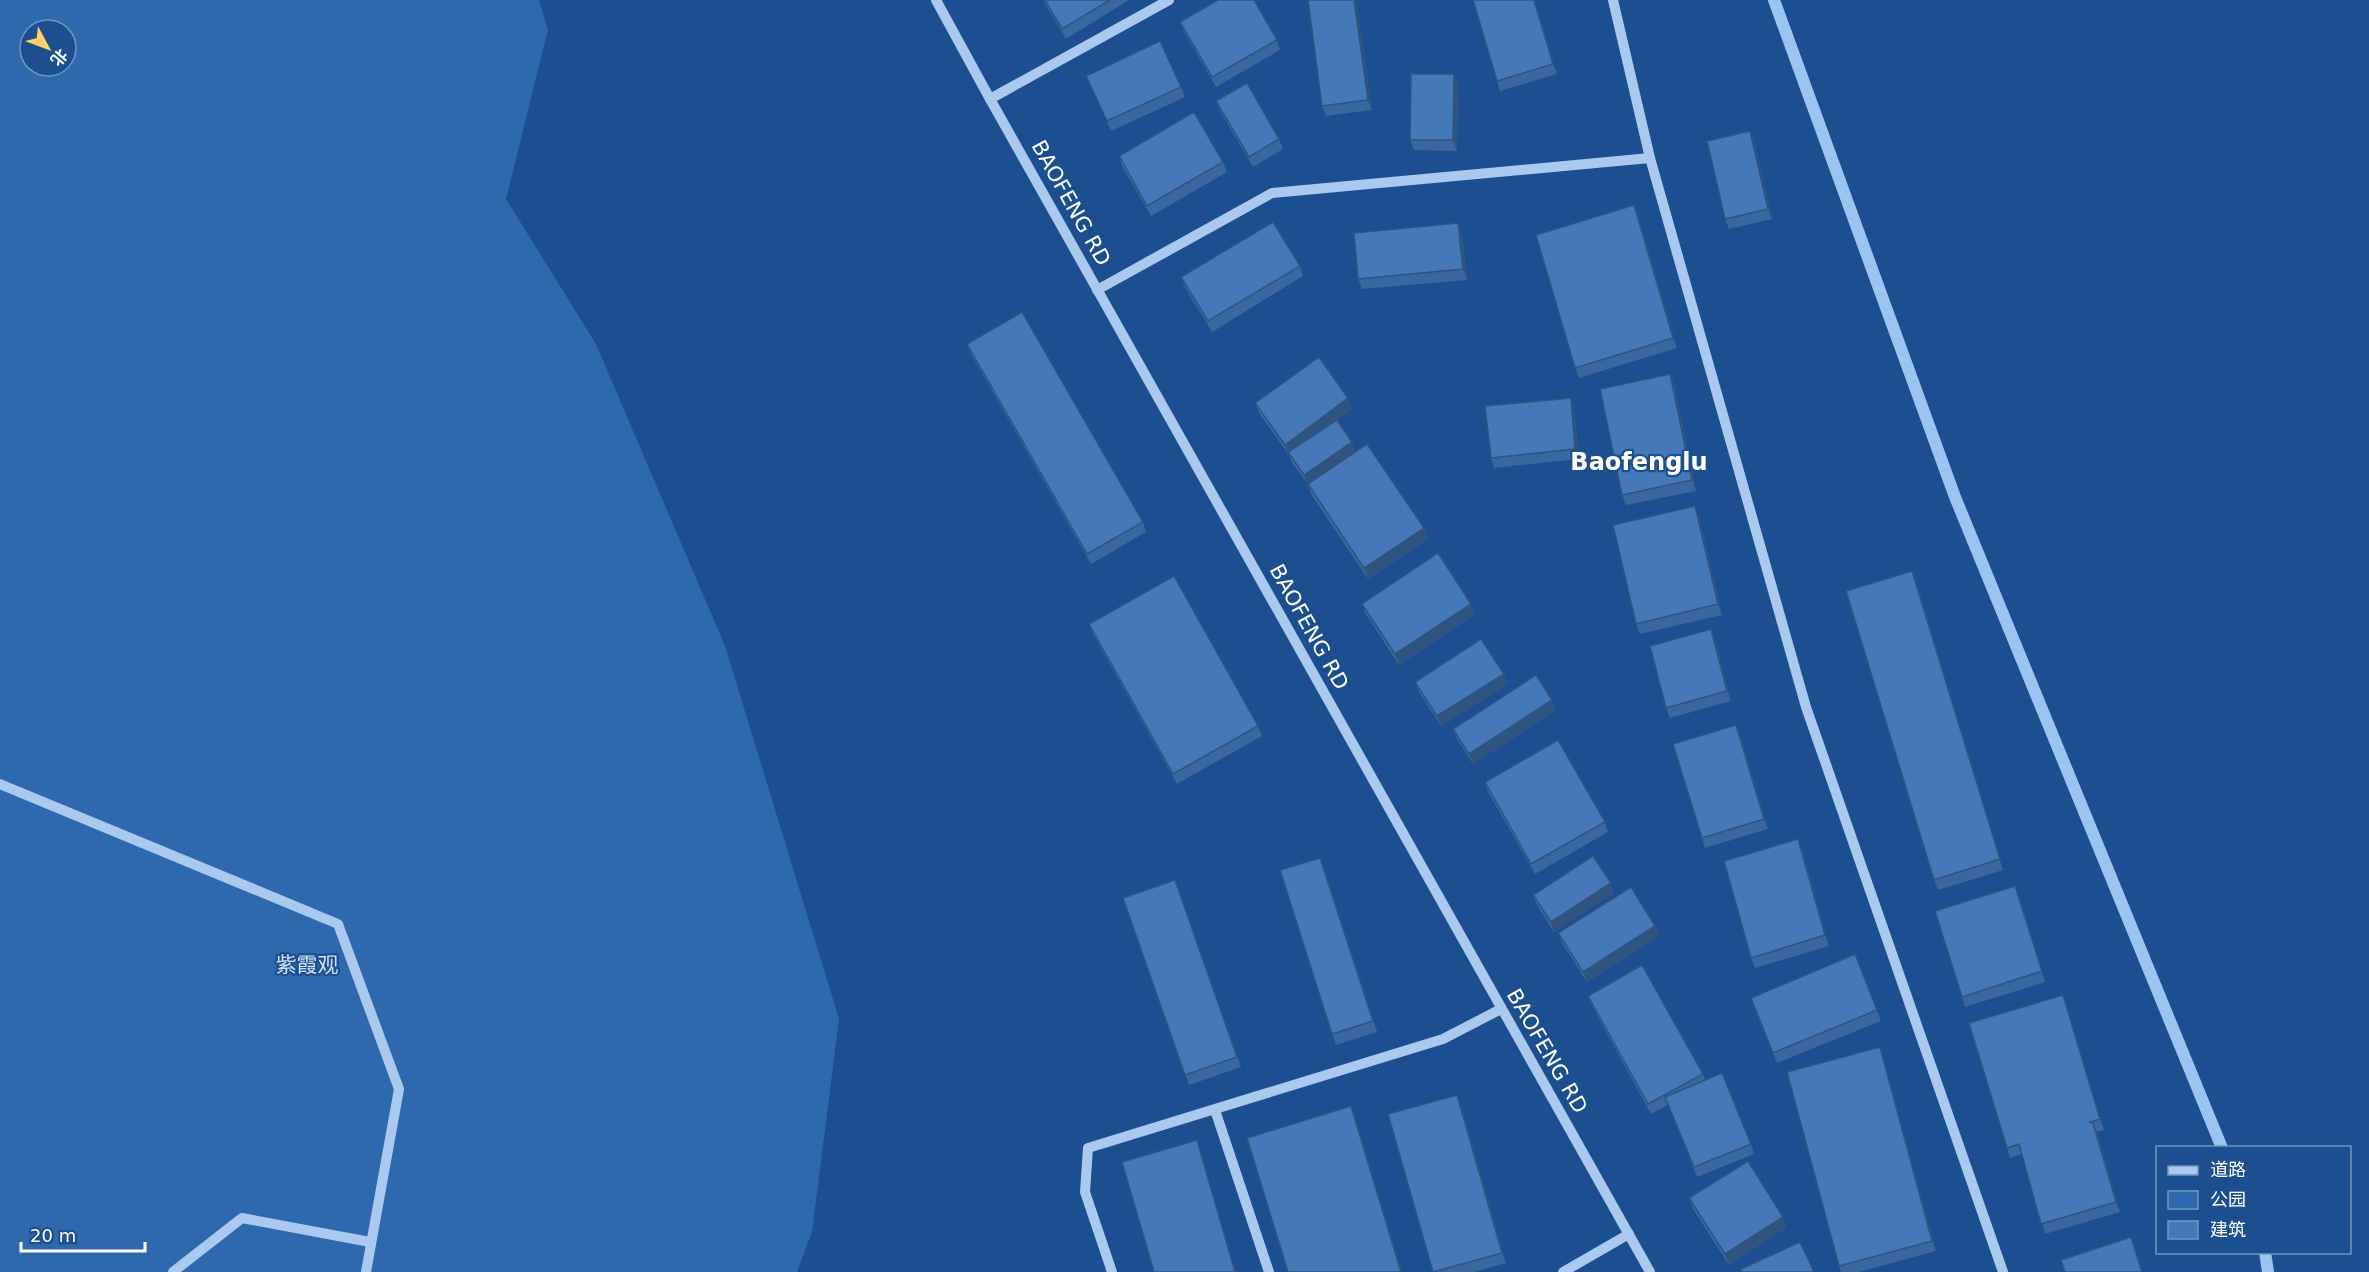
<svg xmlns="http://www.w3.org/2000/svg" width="2369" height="1272" viewBox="0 0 2369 1272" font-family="'DejaVu Sans','Noto Sans SC',sans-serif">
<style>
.green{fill:#2e69ad;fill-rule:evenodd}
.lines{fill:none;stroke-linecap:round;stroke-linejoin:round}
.stream{stroke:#9cc4f0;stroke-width:12}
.minor{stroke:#a9c9ee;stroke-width:10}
.wall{fill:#3a679d}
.shaded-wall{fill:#305480}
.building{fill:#4478b7;stroke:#305480;stroke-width:1.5}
.labels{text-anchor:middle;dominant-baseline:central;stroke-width:4.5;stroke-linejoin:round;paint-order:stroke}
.street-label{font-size:21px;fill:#fff;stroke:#1b4f8f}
.park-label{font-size:21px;fill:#cfe3fa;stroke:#1b4f8f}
.quarter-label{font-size:24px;font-weight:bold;fill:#fff;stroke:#1b4f8f}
</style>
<rect width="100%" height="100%" fill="#1b4f8f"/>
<path class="green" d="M0 0H539L548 30 506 199 596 344 725 646 839 1019 812 1232 797 1272H0ZM30 30H66V66H30Z"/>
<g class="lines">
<g class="stream">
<polyline points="1774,0 1955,497 2222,1148"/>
<polyline points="2265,1252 2268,1272"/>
</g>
<g class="minor">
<polyline points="936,0 990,99 1650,1272"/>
<polyline points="1613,0 1650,158 1806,707 2003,1272"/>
<polyline points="990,99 1169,0"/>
<polyline points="1097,290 1272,193 1650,158"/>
<polyline points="0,784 338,924 399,1089 366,1272"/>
<polyline points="1215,1110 1269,1272"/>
<polyline points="173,1272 242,1218 370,1242"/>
<polyline points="1112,1272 1085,1192 1088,1148 1443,1039 1501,1009"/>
<polyline points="1563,1272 1629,1234"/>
</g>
</g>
<g class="wall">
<polygon points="1043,0 1129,0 1066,39"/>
<polygon points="1308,0 1356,0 1372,110 1326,116 1322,106"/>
<polygon points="1535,0 1557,74 1500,91 1497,81"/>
<polygon points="1180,22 1277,40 1280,50 1216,87 1184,32"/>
<polygon points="1086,76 1181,87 1185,97 1111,131"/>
<polygon points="1458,84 1457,151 1414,150 1410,140"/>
<polygon points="1216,101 1279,139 1283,149 1253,167 1220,111"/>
<polygon points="1750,131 1754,141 1772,219 1729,229 1725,219"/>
<polygon points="1119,156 1223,162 1227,172 1151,216 1122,166"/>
<polygon points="1638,215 1677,348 1579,378 1575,368"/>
<polygon points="1462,233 1467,280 1362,289 1358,279"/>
<polygon points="1300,266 1303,276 1212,332 1185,287 1181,277"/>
<polygon points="967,344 1143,522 1146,532 1091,564 971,354"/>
<polygon points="1670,374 1674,384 1696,491 1626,505 1622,495"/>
<polygon points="1348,398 1352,409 1332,423 1352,442 1355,452 1424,528 1428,539 1368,579 1311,494 1308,484 1292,463 1289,455 1259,413 1255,403"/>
<polygon points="1574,408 1579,459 1494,468 1491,458"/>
<polygon points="1699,516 1722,615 1640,634 1636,624"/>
<polygon points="1916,581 2003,870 1938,890 1934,880"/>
<polygon points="1362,604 1475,614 1399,665 1366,614"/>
<polygon points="1089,624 1258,726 1262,736 1177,784 1093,634"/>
<polygon points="1715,640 1731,701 1670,718 1666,708"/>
<polygon points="1504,674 1508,684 1441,726 1419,692 1415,682"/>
<polygon points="1552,700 1556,710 1473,764 1457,739 1453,729"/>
<polygon points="1740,735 1768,829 1705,848 1702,838"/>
<polygon points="1485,782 1605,822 1608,832 1535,874 1488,792"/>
<polygon points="1802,849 1829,946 1755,968 1751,958"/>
<polygon points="1324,868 1377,1032 1336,1045 1332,1034"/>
<polygon points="1175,880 1241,1067 1189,1085 1123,898"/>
<polygon points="1614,893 1554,932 1537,905 1533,895"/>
<polygon points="2019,896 2045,982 1965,1007 1962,997"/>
<polygon points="1655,926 1659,936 1587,982 1562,943 1558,933"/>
<polygon points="1588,996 1703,1074 1705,1080 1751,1144 1754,1154 1697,1177 1668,1105 1651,1114 1592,1006"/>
<polygon points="1751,998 1877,1010 1881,1021 1777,1063"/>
<polygon points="2066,1005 2104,1130 2097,1132 2120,1212 2045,1234 2022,1154 2010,1158 2007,1148"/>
<polygon points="1883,1057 1936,1251 1859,1272 1841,1272 1839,1266"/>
<polygon points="1461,1105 1506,1263 1474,1272 1433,1272"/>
<polygon points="1689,1198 1787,1227 1729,1265 1693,1209"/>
</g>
<g class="shaded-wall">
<polygon points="1354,0 1356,0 1372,110 1368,100"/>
<polygon points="1534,0 1535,0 1557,74 1553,64"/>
<polygon points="1454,74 1458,84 1457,151 1453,140"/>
<polygon points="1750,131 1754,141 1772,219 1768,209"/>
<polygon points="1634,205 1638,215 1677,348 1673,338"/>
<polygon points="1458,223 1462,233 1467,280 1463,269"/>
<polygon points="1670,374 1674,384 1696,491 1692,480"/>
<polygon points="1348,398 1352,409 1289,455 1285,445"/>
<polygon points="1571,398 1574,408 1579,459 1575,449"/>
<polygon points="1352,442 1355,452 1307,485 1304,475"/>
<polygon points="1695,506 1699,516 1722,615 1718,604"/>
<polygon points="1424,528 1428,539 1368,579 1364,568"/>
<polygon points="1912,571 1916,581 2003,870 2000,859"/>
<polygon points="1471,604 1475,614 1399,665 1395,654"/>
<polygon points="1711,629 1715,640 1731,701 1727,691"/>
<polygon points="1504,674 1508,684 1441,726 1437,716"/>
<polygon points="1552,700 1556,710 1473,764 1469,754"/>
<polygon points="1736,725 1740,735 1768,829 1764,819"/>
<polygon points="1798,839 1802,849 1829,946 1825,935"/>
<polygon points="1611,883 1614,893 1554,932 1551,922"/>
<polygon points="1655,926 1659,936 1587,982 1583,972"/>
<polygon points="2063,995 2066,1005 2104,1130 2100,1119"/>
<polygon points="1880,1047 1883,1057 1936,1251 1932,1241"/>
<polygon points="1457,1095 1461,1105 1506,1263 1502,1253"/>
<polygon points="1351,1106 1355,1116 1402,1272 1401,1272"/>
<polygon points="2093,1123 2097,1133 2120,1212 2116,1202"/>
<polygon points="1197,1140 1200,1150 1236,1272 1235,1272"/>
<polygon points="1783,1217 1787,1227 1729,1265 1725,1254"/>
</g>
<g class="building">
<polygon points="1045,0 1110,0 1062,29"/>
<polygon points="1218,0 1254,0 1277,40 1212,77 1180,22"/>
<polygon points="1308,0 1354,0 1368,100 1322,106"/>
<polygon points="1473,0 1534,0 1553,64 1497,81"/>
<polygon points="1160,41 1181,87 1107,121 1086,76"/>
<polygon points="1411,74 1454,74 1453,140 1410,140"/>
<polygon points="1247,83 1279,139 1249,157 1216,101"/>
<polygon points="1194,112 1223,162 1147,206 1119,156"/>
<polygon points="1750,131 1768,209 1725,219 1707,141"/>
<polygon points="1634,205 1673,338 1575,368 1536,235"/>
<polygon points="1273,222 1300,266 1208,321 1181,277"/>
<polygon points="1458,223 1463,269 1358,279 1354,233"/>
<polygon points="1022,312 1143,522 1087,554 967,344"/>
<polygon points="1319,357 1348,398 1285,445 1255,403"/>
<polygon points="1670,374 1692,480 1622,495 1600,389"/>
<polygon points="1571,398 1575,449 1491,458 1485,406"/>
<polygon points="1337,420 1352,442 1304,475 1288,452"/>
<polygon points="1367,444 1424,528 1364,568 1308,484"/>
<polygon points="1695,506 1718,604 1636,624 1613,525"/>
<polygon points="1438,553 1471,604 1395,654 1362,604"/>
<polygon points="1912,571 2000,859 1934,880 1846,591"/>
<polygon points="1174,576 1258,726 1173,774 1089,624"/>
<polygon points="1711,629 1727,691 1666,708 1650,646"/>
<polygon points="1481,639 1504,674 1437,716 1415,682"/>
<polygon points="1536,675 1552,700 1469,754 1453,729"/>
<polygon points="1736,725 1764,819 1702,838 1673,744"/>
<polygon points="1558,740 1605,822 1531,864 1485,782"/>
<polygon points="1798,839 1825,935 1751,958 1724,861"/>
<polygon points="1593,856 1611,883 1551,922 1533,895"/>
<polygon points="1320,858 1373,1021 1332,1034 1280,870"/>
<polygon points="1175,880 1237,1057 1185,1075 1123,898"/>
<polygon points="2015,886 2042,971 1962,997 1935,911"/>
<polygon points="1631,887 1655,926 1583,972 1558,933"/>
<polygon points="1855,954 1877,1010 1773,1053 1751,998"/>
<polygon points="1642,965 1703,1074 1648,1104 1588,996"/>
<polygon points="2063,995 2100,1119 2090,1122 2093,1123 2116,1202 2041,1224 2019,1144 2007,1148 1969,1023"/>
<polygon points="1880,1047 1932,1241 1839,1266 1787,1072"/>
<polygon points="1722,1073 1751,1144 1694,1167 1665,1097"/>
<polygon points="1457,1095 1502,1253 1433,1272 1388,1114"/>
<polygon points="1351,1106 1401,1272 1288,1272 1247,1138"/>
<polygon points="1197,1140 1235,1272 1154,1272 1122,1162"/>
<polygon points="1748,1161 1783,1217 1725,1254 1689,1198"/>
<polygon points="2131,1237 2142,1272 2065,1272 2061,1260"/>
<polygon points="1800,1242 1814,1272 1742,1272 1741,1269"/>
</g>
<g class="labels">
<g class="street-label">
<text transform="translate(1071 203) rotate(61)">BAOFENG RD</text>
<text transform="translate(1309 627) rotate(61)">BAOFENG RD</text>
<text transform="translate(1547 1051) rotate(60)">BAOFENG RD</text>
</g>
<g class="park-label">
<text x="307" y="965">紫霞观</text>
</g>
<g class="quarter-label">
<text x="1639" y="462">Baofenglu</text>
</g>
</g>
<rect x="2156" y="1146" width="195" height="108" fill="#1b4f8f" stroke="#7695bc" stroke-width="1.5"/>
<rect x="2168" y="1166" width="30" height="9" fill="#a9c9ee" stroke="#7695bc" stroke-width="1.5"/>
<text x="2210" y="1176" font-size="18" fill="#ffffff">道路</text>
<rect x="2168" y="1191" width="30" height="18" fill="#2e69ad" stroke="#7695bc" stroke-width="1.5"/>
<text x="2210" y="1206" font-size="18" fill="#ffffff">公园</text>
<rect x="2168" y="1221" width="30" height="18" fill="#4478b7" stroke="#7695bc" stroke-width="1.5"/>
<text x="2210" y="1236" font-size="18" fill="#ffffff">建筑</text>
<g transform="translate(48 48) rotate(131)"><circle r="28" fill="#1b4f8f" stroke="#7695bc" stroke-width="1.5"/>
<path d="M0-4.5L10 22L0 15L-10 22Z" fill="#ffd166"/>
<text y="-9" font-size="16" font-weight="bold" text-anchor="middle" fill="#ffffff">北</text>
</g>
<path d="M21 1242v9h124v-9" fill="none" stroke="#ffffff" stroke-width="3"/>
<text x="30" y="1242" font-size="18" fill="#ffffff" stroke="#1b4f8f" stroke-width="4.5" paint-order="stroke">20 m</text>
</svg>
